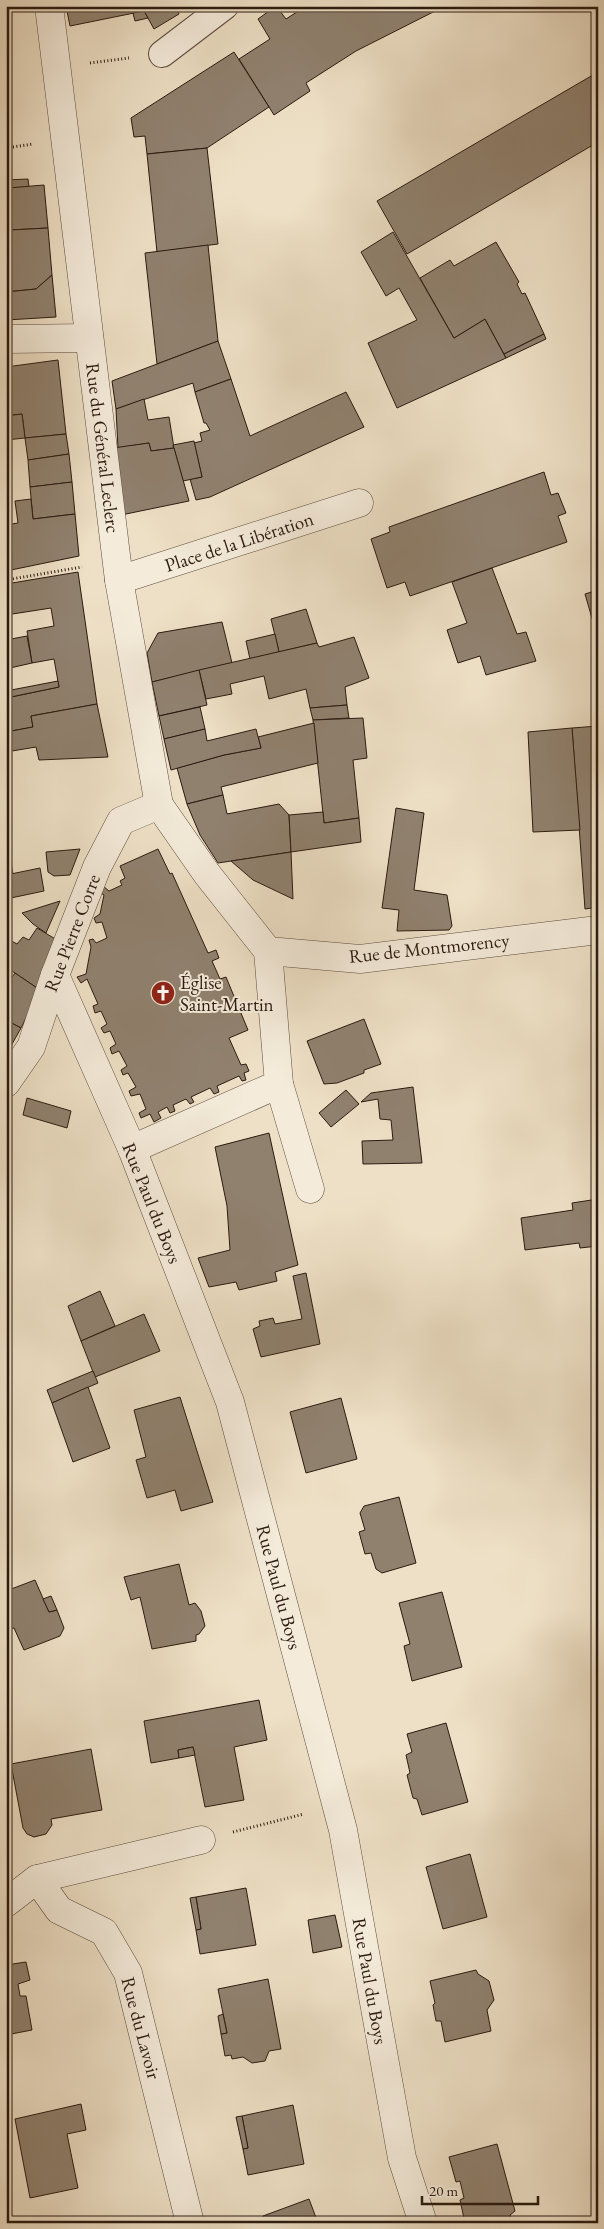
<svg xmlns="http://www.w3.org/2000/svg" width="604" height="2229" viewBox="0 0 604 2229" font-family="'EB Garamond',serif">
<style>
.building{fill:#90816f;stroke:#2b1a10}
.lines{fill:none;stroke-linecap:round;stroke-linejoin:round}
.pedestrian-casing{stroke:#5c4c3e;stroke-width:28}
.minor-casing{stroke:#5c4c3e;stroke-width:29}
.path{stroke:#2b1a10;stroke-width:3;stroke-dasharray:1 2.5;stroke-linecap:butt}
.pedestrian{stroke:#f4ebda;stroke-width:26}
.minor{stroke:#f4ebda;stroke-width:28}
.labels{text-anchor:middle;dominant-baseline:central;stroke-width:4;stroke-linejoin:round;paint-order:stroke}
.street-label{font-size:19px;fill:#2b1a10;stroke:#f4ebda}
.poi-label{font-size:19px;fill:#2b1a10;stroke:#f4ebda;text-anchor:start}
</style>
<rect width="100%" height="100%" fill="#eee0c6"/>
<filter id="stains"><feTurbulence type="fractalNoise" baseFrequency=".004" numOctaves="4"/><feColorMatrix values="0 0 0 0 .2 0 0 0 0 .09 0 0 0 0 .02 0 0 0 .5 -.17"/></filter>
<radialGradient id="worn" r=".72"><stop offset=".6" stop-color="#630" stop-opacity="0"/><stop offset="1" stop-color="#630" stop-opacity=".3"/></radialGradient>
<g class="building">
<polygon points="66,6 176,6 179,14 154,29 144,11 70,26"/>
<polygon points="276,6 286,19 306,6 445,6 356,51 306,83 310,91 274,115 239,59 270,39 258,19"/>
<polygon points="144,11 148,18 135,21 133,13"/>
<polygon points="234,52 269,107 207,148 147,154 145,136 134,137 131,118"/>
<polygon points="598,72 598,142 407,254 377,201"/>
<polygon points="207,148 218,244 157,252 147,154"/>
<polygon points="28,179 29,187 8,188 8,183 6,183 6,180"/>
<polygon points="6,183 8,183 8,188 44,185 48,228 10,230 9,223 6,223"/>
<polygon points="6,223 9,223 10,230 48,228 52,275 36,289 6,292"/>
<polygon points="393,232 454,338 485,319 506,358 397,408 368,343 417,320 399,288 386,296 361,252"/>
<polygon points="496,242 519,282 517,284 522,294 525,293 544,334 504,354 485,319 454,338 420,278 450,260 454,266"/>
<polygon points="208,245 218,341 157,364 145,253"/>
<polygon points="52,275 56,317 6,320 6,292 36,289"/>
<polygon points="544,334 546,339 506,358 504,354"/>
<polygon points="218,341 231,379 195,392 193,383 116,409 112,381"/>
<polygon points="58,360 66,434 25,438 22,414 6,416 6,367"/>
<polygon points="231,379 250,436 346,392 364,427 210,497 196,500 190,479 202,477 194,443 202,441 200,433 210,430 206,423 204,423 195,392"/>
<polygon points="144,399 148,420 169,417 174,448 151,451 149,443 118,448 116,409"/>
<polygon points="22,414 25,438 6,440 6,416"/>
<polygon points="66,434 69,454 28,460 25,438"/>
<polygon points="194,441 202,477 183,481 173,445"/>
<polygon points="149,443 151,451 174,448 189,501 121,515 113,448"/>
<polygon points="69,454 72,482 30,487 28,460"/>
<polygon points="544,472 551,495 558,493 566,513 558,516 567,542 410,596 405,582 387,588 371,539 390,532 389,527"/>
<polygon points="72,482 75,514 33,519 30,487"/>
<polygon points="31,499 33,519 75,514 79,556 6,571 6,525 18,523 15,501"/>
<polygon points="492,568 517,634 526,632 536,661 486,675 480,656 458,663 447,630 467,623 452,582"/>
<polygon points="78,572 97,704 31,716 33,727 6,732 6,698 59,687 54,659 32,663 27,631 54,626 51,608 6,615 6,584"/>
<polygon points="598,590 598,639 585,594"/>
<polygon points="306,609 317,643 279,652 271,619"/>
<polygon points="222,622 232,663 152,682 147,653 158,633"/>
<polygon points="275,634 279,652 250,659 246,641"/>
<polygon points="27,636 32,663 10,668 6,640"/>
<polygon points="354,637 369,678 345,687 347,705 310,708 306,689 269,699 264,676 230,684 232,694 206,699 199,670 317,643 319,647"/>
<polygon points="199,670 207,705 159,716 152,682"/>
<polygon points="58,681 59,687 6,698 6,691"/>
<polygon points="97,704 108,757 39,760 36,747 6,752 6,732 33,727 31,716"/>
<polygon points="347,705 349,718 313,720 310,708"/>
<polygon points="200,707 205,729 164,739 159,716"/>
<polygon points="363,718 367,758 353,760 359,818 324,823 313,720"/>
<polygon points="314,723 318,763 221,787 223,795 187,804 177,768 224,755 261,748 258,737"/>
<polygon points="598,726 598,907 585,909 572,728"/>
<polygon points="572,728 580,830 533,832 528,732"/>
<polygon points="205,729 207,741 256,729 261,748 224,755 171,770 164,739"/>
<polygon points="223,795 227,814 279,804 289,815 291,852 218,863 200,835 187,804"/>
<polygon points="396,808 424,813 414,890 447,895 452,926 449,930 397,931 399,910 382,908"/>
<polygon points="323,812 324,823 359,818 361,842 291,852 289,815"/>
<polygon points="6,834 13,874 6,875"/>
<polygon points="80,849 70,875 54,876 48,872 46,852"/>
<polygon points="158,849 170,874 172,873 208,953 216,950 219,958 212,961 220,979 226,977 248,1030 229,1038 241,1065 246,1064 249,1071 244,1073 246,1080 242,1081 239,1076 217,1086 219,1092 214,1094 210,1088 191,1097 194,1102 190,1104 186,1099 173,1105 175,1111 170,1113 167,1107 158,1112 161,1118 154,1122 150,1114 141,1118 139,1113 146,1109 140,1094 131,1096 129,1091 136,1087 128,1073 123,1075 121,1070 127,1066 119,1051 112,1054 110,1048 116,1044 110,1031 104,1033 101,1028 107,1024 101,1011 95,1013 93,1006 98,1004 87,979 81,983 77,977 86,974 91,947 89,940 93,939 96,943 107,938 102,922 96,923 94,918 100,914 104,895 99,892 103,886 109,891 122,885 120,881 125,878 120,866"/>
<polygon points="291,852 293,899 253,880 231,861"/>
<polygon points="40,868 44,891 6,899 6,875"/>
<polygon points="60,901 46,933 33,924 22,913"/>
<polygon points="37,928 57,940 40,990 6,967 6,938 17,944 23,937 29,940"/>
<polygon points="15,973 40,990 21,1028 6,1020 6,978 10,980"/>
<polygon points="364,1019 381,1064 364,1070 364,1073 337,1083 324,1084 307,1041"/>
<polygon points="6,1020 21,1028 6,1055"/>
<polygon points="413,1087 422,1163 363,1164 362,1141 393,1140 391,1120 380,1119 378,1099 361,1102 371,1093"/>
<polygon points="346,1090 359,1104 331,1127 319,1113"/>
<polygon points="27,1098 71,1111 67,1128 23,1115"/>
<polygon points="269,1133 298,1265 275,1272 277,1281 239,1290 236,1282 209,1287 198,1258 230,1250 227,1206 215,1147"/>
<polygon points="598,1199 598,1246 580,1248 579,1243 525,1250 521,1218 573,1210 572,1203"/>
<polygon points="306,1273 320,1344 261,1357 253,1329 260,1326 259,1321 273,1318 275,1324 302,1319 293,1276"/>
<polygon points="100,1291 115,1326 81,1341 68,1306"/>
<polygon points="144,1314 160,1351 95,1377 81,1341"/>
<polygon points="93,1371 98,1383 52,1403 47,1390"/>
<polygon points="88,1387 110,1448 73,1462 52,1403"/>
<polygon points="180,1397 213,1502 181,1511 175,1490 147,1498 136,1460 146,1457 134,1410"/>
<polygon points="341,1398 357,1459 306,1473 290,1412"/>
<polygon points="399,1497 416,1563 382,1573 376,1569 371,1553 365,1554 359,1532 365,1530 360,1513 364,1506"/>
<polygon points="179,1564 189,1605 195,1603 201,1611 205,1626 199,1634 196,1635 196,1641 152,1649 140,1597 131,1600 124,1577"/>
<polygon points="35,1580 49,1612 57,1610 64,1628 60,1636 24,1650 14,1628 8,1629 6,1626 6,1591"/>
<polygon points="442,1592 462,1667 412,1681 404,1646 410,1644 399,1603"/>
<polygon points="51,1596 57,1610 49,1612 43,1599"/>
<polygon points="259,1700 267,1740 234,1747 244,1800 205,1807 193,1747 178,1750 179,1758 151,1763 144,1721"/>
<polygon points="446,1723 468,1802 422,1815 417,1799 413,1798 407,1775 410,1773 406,1755 412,1752 407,1734"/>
<polygon points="193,1747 195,1755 179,1758 178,1750"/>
<polygon points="91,1749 102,1810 51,1819 52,1825 46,1834 34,1837 27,1834 23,1828 11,1764"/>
<polygon points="470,1854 487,1917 443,1929 426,1867"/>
<polygon points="246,1888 256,1945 200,1954 196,1930 201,1929 196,1897"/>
<polygon points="196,1897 201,1929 196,1930 190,1898"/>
<polygon points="335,1915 342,1947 313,1953 308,1920"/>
<polygon points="26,1962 30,1980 18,1984 20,1996 26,1996 32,2030 6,2035 6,1965"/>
<polygon points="476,1970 478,1974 489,1981 494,2000 487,2010 491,2031 445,2042 441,2021 436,2021 433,2005 435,2003 430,1981"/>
<polygon points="268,1979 281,2049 269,2051 265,2061 252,2063 243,2057 232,2059 231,2055 225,2056 221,2034 227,2033 218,1989"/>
<polygon points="223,2014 227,2033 221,2034 218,2016"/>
<polygon points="81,2104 86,2130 67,2134 78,2188 30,2198 15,2119"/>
<polygon points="293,2105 304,2164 248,2175 243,2149 248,2148 242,2116"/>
<polygon points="242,2116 248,2148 243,2149 236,2117"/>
<polygon points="497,2144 515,2211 510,2215 513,2223 465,2223 460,2200 464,2198 460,2181 456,2182 449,2157"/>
<polygon points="309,2199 318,2223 259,2223 263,2216"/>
<polygon points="102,2218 103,2223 75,2223"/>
</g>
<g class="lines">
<g class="pedestrian-casing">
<polyline id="pedestrian" points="162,54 225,6"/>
</g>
<g class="minor-casing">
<g id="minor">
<polyline points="49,6 119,580 159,805 207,874 268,951 360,959 598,930"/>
<polyline points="6,339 89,338"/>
<polyline points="119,580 359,503"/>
<polyline points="55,975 132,1149 230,1402 343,1830 402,2158 423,2223"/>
<polyline points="6,1083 31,1047 55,975 97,867 121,821 159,805"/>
<polyline points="279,1084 310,1189"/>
<polyline points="132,1149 279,1084 268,951"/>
<polyline points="37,1879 201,1840"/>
<polyline points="6,1903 37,1879 59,1910 104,1932 128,1973 190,2223"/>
</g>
</g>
<g class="path">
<polyline points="90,63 129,58"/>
<polyline points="6,148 33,144"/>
<polyline points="6,580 82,567"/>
<polyline points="233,1832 304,1814"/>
</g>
<use href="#pedestrian" class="pedestrian"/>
<use href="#minor" class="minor"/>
</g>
<defs>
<g id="church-disc" transform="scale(1.25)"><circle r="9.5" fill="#8f2418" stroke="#f4ebda"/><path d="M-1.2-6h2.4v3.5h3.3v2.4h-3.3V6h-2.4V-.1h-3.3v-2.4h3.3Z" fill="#fff"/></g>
</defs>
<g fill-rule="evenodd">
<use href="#church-disc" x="163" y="993"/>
</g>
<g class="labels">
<g class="street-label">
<text transform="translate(103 448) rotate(83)">Rue du Général Leclerc</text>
<text transform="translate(239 542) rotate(-18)">Place de la Libération</text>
<text transform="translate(72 933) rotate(-69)">Rue Pierre Corre</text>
<text transform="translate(429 948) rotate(-6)">Rue de Montmorency</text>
<text transform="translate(152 1203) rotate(68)">Rue Paul du Boys</text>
<text transform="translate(279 1587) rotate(75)">Rue Paul du Boys</text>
<text transform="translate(370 1981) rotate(80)">Rue Paul du Boys</text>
<text transform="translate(141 2028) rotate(75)">Rue du Lavoir</text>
</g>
<g class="poi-label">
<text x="180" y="982">Église<tspan x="180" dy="22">Saint-Martin</tspan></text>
</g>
</g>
<rect width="604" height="2229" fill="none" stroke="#eee0c6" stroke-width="25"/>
<rect x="8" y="8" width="589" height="2214" fill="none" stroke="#2b1a10" stroke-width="2.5"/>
<rect x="12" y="12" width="579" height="2204" fill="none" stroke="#2b1a10"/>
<path d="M422 2196v8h116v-8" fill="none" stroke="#2b1a10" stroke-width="2.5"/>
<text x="429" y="2196" font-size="15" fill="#2b1a10" stroke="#f4ebda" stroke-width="4" paint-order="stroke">20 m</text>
<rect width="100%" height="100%" filter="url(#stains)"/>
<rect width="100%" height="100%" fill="url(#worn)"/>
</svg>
